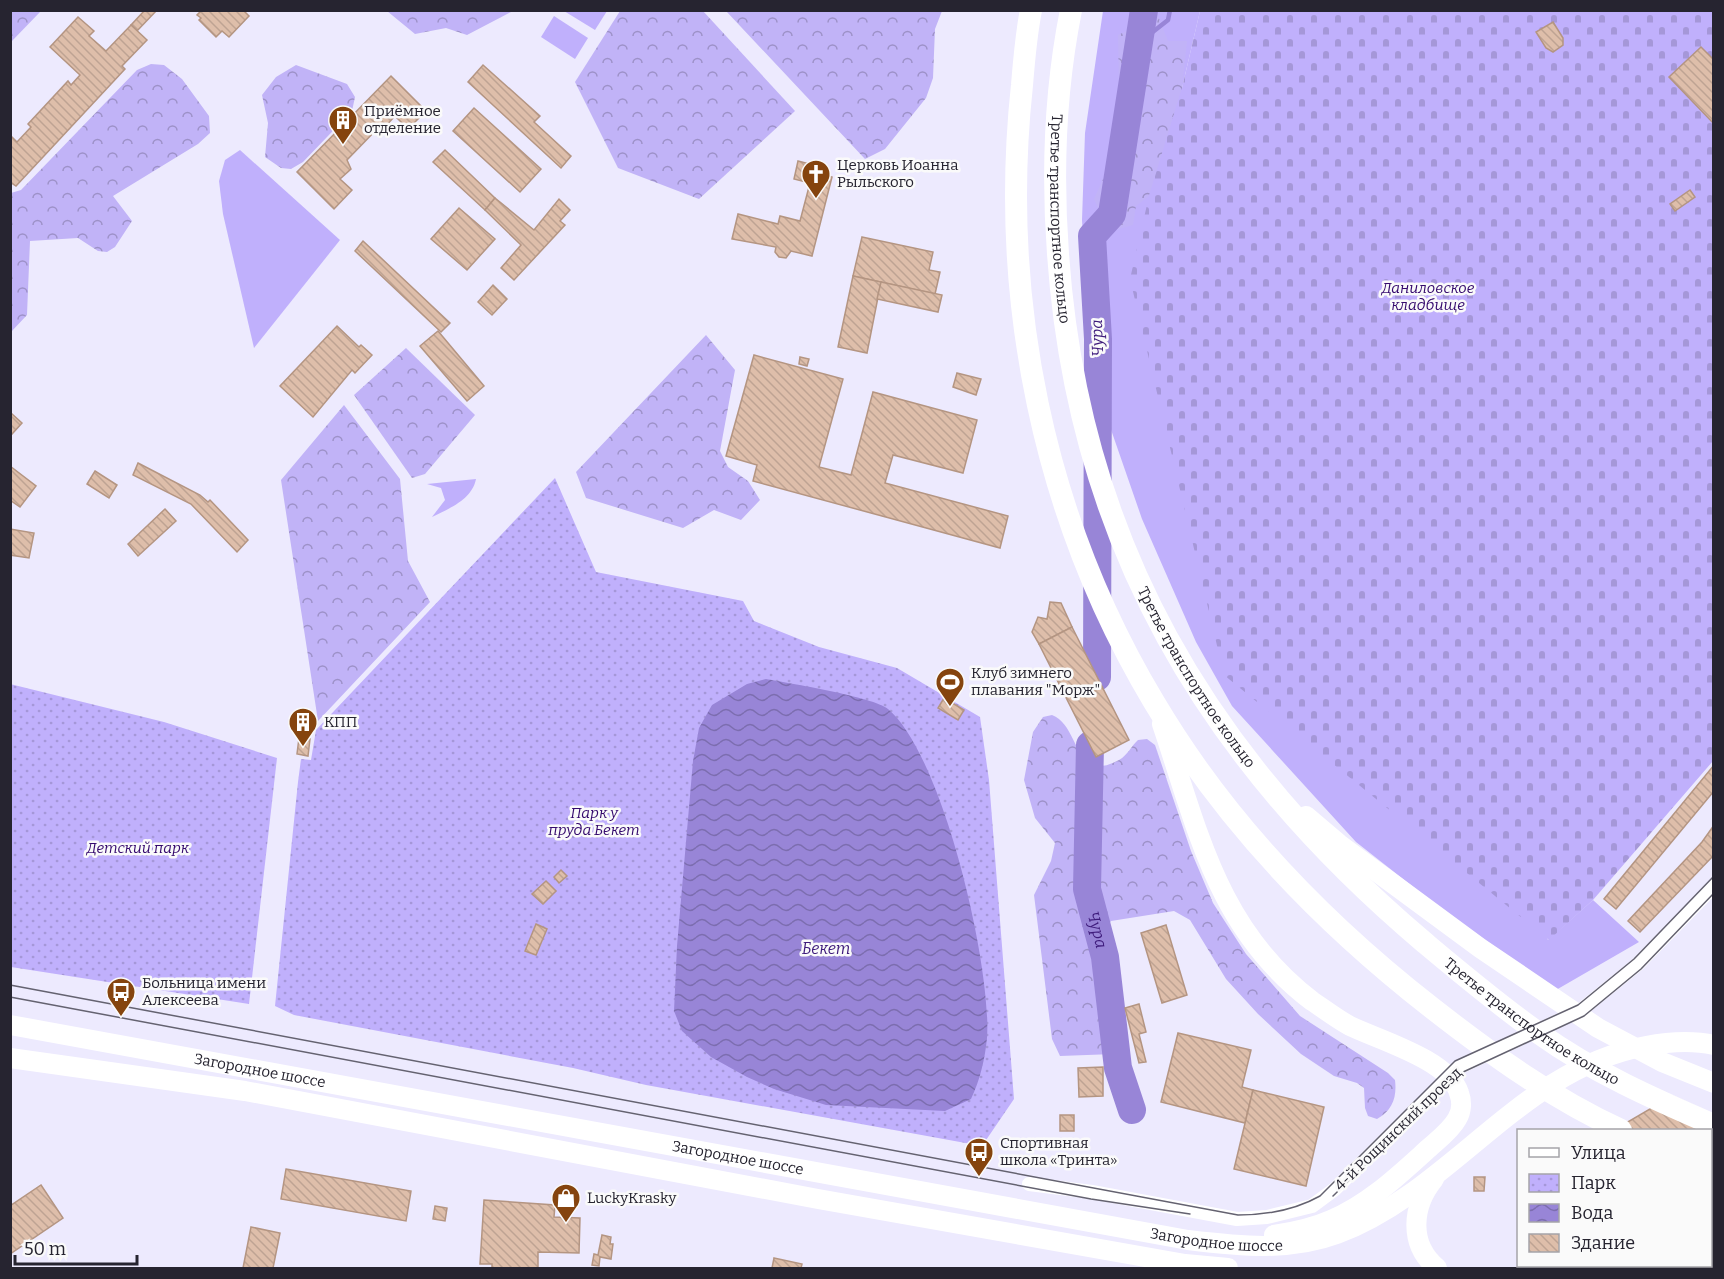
<svg xmlns="http://www.w3.org/2000/svg" width="1724" height="1279" viewBox="0 0 1724 1279" font-family="Bitter,serif">
<style>
.grass{fill:#c0b0fc}
.forest{fill:url(#forest-crowns)}
.cemetery{fill:url(#cemetery-stones)}
.park{fill:url(#park-dots)}
.water{fill:url(#water-waves)}
.lines{fill:none;stroke-linecap:round;stroke-linejoin:round}
.stream{stroke:#9885d7;stroke-width:4.5}
.river{stroke:#9885d7;stroke-width:28}
.building{fill:url(#building-back-hatch);stroke:#b49582;stroke-width:1.5}
.minor{stroke:#fff;stroke-width:14}
.secondary{stroke:#fff;stroke-width:20}
.primary{stroke:#fff;stroke-width:22}
.tram{stroke:#646270;stroke-width:1.5}
.labels{text-anchor:middle;dominant-baseline:central;stroke-width:5;stroke-linejoin:round;paint-order:stroke}
.poi-label{font-size:15px;fill:#262430;stroke:#fafafa;text-anchor:start}
.street-label{font-size:15px;fill:#262430;stroke:#fafafa}
.park-label{font-size:15px;font-style:italic;fill:#34096d;stroke:#fafafa}
.water-label{font-size:16px;font-style:italic;fill:#3e1b7b;stroke:#fafafa}
</style>
<defs>
<pattern id="forest-crowns" width="20" height="18" patternUnits="userSpaceOnUse" patternTransform="scale(1.5)"><rect width="20" height="18" fill="#c1b3f7"/><path d="M2 6a3 3 0 1 1 6 0M12 15a3 3 0 1 1 6 0" fill="none" stroke="#9d91c8"/></pattern>
<pattern id="cemetery-stones" width="16" height="16" patternUnits="userSpaceOnUse" patternTransform="scale(1.5)"><rect width="16" height="16" fill="#c0b0fc"/><path d="M2 7V4a2 2 0 0 1 4 0v3zM10 15v-3a2 2 0 0 1 4 0v3z" fill="#a597d8"/></pattern>
<pattern id="park-dots" width="8" height="8" patternUnits="userSpaceOnUse" patternTransform="scale(1.5)"><rect width="8" height="8" fill="#c0b0fc"/><path d="M2 2h.1M6 6h.1" fill="none" stroke="#a597d8" stroke-width="1.8" stroke-linecap="round"/></pattern>
<pattern id="water-waves" width="16" height="10" patternUnits="userSpaceOnUse" patternTransform="scale(1.5)"><rect width="16" height="10" fill="#9885d7"/><path d="M0 5q4-4 8 0t8 0" fill="none" stroke="#7c6daf"/></pattern>
<pattern id="building-back-hatch" width="6" height="6" patternUnits="userSpaceOnUse" patternTransform="scale(1.5)"><rect width="6" height="6" fill="#debeaa"/><path d="M-1 5l2 2M0 0l6 6M5-1l2 2" fill="none" stroke="#bea393"/></pattern>
</defs>
<rect width="100%" height="100%" fill="#edeafe"/>
<g class="grass">
<polygon points="564,11 607,11 595,30"/>
<polygon points="1103,11 1200,11 1182,88 1548,940 1593,900 1639,942 1556,990 1440,908 1356,842 1232,706 1196,642 1142,519 1108,421 1087,306 1082,220 1085,133"/>
<polygon points="554,16 588,38 575,59 541,37"/>
<polygon points="240,150 340,240 254,348 223,214 219,181 225,160"/>
<path d="M476 479C472 500 448 509 432 517L445 500 441 488 427 484Z"/>
</g>
<g class="forest">
<polygon points="11,10 41,11 11,42 10,11"/>
<polygon points="387,11 513,11 467,35 446,28 415,34"/>
<polygon points="620,11 703,11 795,111 699,199 618,168 575,82"/>
<polygon points="726,11 942,11 935,29 933,78 926,98 885,149 865,159"/>
<polygon points="1158,16 1168,41 1187,41 1182,88 1149,196 1136,206 1133,225 1115,230 1100,212 1094,199 1108,168 1116,119 1119,89 1118,35"/>
<polygon points="151,64 164,65 182,79 209,116 210,133 198,144 113,196 132,221 115,247 107,252 98,251 78,238 30,241 27,315 11,332 11,193 21,190 137,70"/>
<polygon points="296,65 347,84 355,97 352,111 303,162 291,169 281,168 265,157 268,123 262,95 276,77"/>
<polygon points="706,335 735,370 720,451 728,467 748,481 760,500 741,520 714,510 683,528 586,498 576,472"/>
<polygon points="406,348 475,415 425,474 412,478 354,395"/>
<polygon points="344,405 400,479 408,561 430,602 318,721 281,480"/>
<path d="M1052 715C1081 726 1073 785 1119 760 1128 755 1131 746 1138 740L1147 739 1155 745 1191 851 1213 903 1246 954 1300 1016 1388 1073 1395 1080C1397 1097 1393 1110 1377 1119L1368 1116 1365 1108 1364 1088 1357 1083 1334 1076 1301 1054 1258 1014 1226 979 1190 920 1174 911 1111 921 1104 932 1120 1047 1114 1054 1060 1056 1052 1039 1034 895 1051 861 1055 843 1035 818 1024 780 1033 732 1043 717Z"/>
</g>
<polygon class="cemetery" points="1200,11 1713,11 1713,761 1593,900 1549,940 1224,675 1130,279 1149,196 1182,88"/>
<g class="park">
<polygon points="555,478 596,572 743,601 754,621 819,647 897,668 980,717 989,780 1014,1099 982,1146 646,1085 573,1068 294,1015 275,1006 298,782 301,759 311,760 316,730"/>
<polygon points="10,684 164,722 277,758 249,1004 11,967"/>
</g>
<path class="water" d="M766 679C788 683 874 697 888 709 943 755 992 967 987 1038 985 1059 980 1080 971 1099L945 1111 826 1105 774 1089 747 1077 711 1057 682 1031 674 1011 677 946 693 761 699 728 712 705 747 684Z"/>
<g class="lines">
<polyline class="stream" points="1140,42 1168,20 1170,10"/>
<g class="river">
<polyline points="1097,677 1098,339 1092,236 1112,214 1144,10"/>
<path id="s1" d="M1090 745 1087 889 1105 957 1118 1068 1132 1110"/>
</g>
</g>
<g class="building">
<polygon points="145,10 157,10 137,31 131,25"/>
<polygon points="243,10 249,16 229,37 222,31 216,37 199,20 201,18 197,15 202,10"/>
<polygon points="78,17 94,31 89,36 106,51 131,25 147,40 122,66 125,69 16,186 10,182 10,135 17,142 31,127 28,124 68,81 71,85 80,75 50,47"/>
<polygon points="1553,22 1563,38 1563,45 1553,52 1546,48 1536,32"/>
<polygon points="1701,47 1714,60 1714,124 1669,77"/>
<polygon points="483,65 540,116 534,122 571,156 561,168 468,82"/>
<polygon points="391,76 426,111 408,129 395,116 382,130 379,127 347,160 351,169 340,179 352,190 334,209 297,172"/>
<polygon points="474,108 541,169 520,192 453,131"/>
<polygon points="445,150 495,198 485,210 433,162"/>
<polygon points="798,161 821,167 819,174 832,177 812,256 791,251 786,258 779,257 775,252 776,247 732,239 738,214 778,224 780,216 800,221 810,183 794,179"/>
<polygon points="1690,190 1695,197 1675,211 1670,204"/>
<polygon points="495,198 534,230 559,199 570,210 560,221 565,225 514,280 501,268 521,245 485,210"/>
<polygon points="459,208 495,239 467,270 431,239"/>
<polygon points="862,237 933,252 929,270 940,272 935,294 853,276"/>
<polygon points="363,241 450,323 441,332 355,251"/>
<polygon points="853,276 881,282 867,353 838,347"/>
<polygon points="881,282 942,295 938,312 877,299"/>
<polygon points="493,285 507,299 492,315 478,302"/>
<polygon points="337,326 359,347 361,345 372,355 355,373 352,370 313,417 280,386"/>
<polygon points="438,331 484,386 467,401 420,346"/>
<polygon points="754,355 843,379 819,467 851,475 873,392 977,420 963,473 893,455 885,483 1008,516 1000,548 753,481 757,465 726,456"/>
<polygon points="800,357 809,359 807,366 799,364"/>
<polygon points="957,373 981,379 976,395 953,387"/>
<polygon points="11,413 22,423 12,434 10,433"/>
<polygon points="138,463 200,495 208,502 210,500 248,540 237,552 191,504 133,475"/>
<polygon points="10,466 36,486 20,507 10,500"/>
<polygon points="95,471 117,485 109,498 87,484"/>
<polygon points="165,509 176,521 138,556 128,544"/>
<polygon points="10,529 34,533 29,558 10,555"/>
<polygon points="1050,602 1061,603 1072,627 1039,644 1032,632 1038,617 1047,619"/>
<polygon points="1072,627 1129,740 1096,757 1039,644"/>
<polygon points="944,698 964,710 958,720 938,708"/>
<polygon points="299,738 310,739 308,756 297,754"/>
<polygon points="1714,765 1714,791 1616,909 1604,899"/>
<polygon points="1714,825 1714,855 1640,932 1628,921 1702,842"/>
<polygon points="561,870 567,876 559,883 554,877"/>
<polygon points="546,881 556,891 543,904 532,894"/>
<polygon points="536,924 547,929 536,955 525,951"/>
<polygon points="1166,925 1187,995 1162,1003 1141,933"/>
<polygon points="1139,1004 1146,1032 1139,1034 1146,1062 1139,1063 1125,1008"/>
<polygon points="1178,1033 1251,1050 1242,1087 1253,1090 1245,1123 1161,1102"/>
<polygon points="1103,1067 1103,1096 1079,1097 1078,1068"/>
<polygon points="1253,1090 1324,1107 1306,1186 1234,1169"/>
<polygon points="1672,1096 1714,1115 1714,1198 1710,1197 1710,1130 1614,1130"/>
<rect x="1060" y="1115" width="14" height="16"/>
<polygon points="286,1169 411,1191 406,1221 281,1199"/>
<polygon points="1474,1177 1485,1177 1484,1191 1474,1191"/>
<polygon points="41,1185 63,1218 10,1254 10,1206"/>
<polygon points="484,1200 555,1205 554,1217 580,1218 579,1253 538,1252 538,1268 492,1268 492,1264 480,1264"/>
<polygon points="435,1206 447,1208 445,1221 433,1219"/>
<polygon points="251,1227 280,1233 273,1268 243,1268"/>
<polygon points="602,1235 611,1237 610,1244 613,1244 611,1259 600,1257 599,1266 592,1265 594,1254 598,1255"/>
<polygon points="774,1258 802,1264 801,1268 772,1268"/>
</g>
<g class="lines">
<polyline class="minor" points="1029,1184 1092,1192 1237,1219 1267,1217 1312,1206 1335,1189 1458,1068 1581,1010 1638,964 1714,886"/>
<g class="secondary">
<path d="M1162 724C1198 830 1217 929 1312 1001 1324 1009 1337 1019 1350 1026 1379 1040 1449 1060 1459 1093 1462 1101 1462 1111 1457 1119 1451 1130 1439 1139 1429 1148 1399 1175 1369 1204 1331 1220 1313 1228 1294 1232 1274 1235"/>
<polyline points="1306,816 1339,844 1480,948 1598,1028 1662,1062 1714,1083"/>
<path id="s2" d="M10 1025 1188 1240C1238 1246 1289 1252 1337 1234 1452 1191 1520 1069 1646 1046 1667 1042 1692 1040 1714 1045"/>
<polyline points="10,1058 245,1091 818,1199 1185,1264 1228,1268"/>
<path d="M1434 1179C1412 1206 1408 1244 1437 1268"/>
</g>
<g class="primary">
<path d="M1031 10C1026 35 1024 60 1022 85 999 298 1043 517 1154 702 1225 822 1323 923 1432 1008 1491 1054 1553 1099 1621 1130"/>
<path id="s3" d="M1071 10C1055 90 1052 173 1058 254 1078 542 1207 759 1425 943 1462 974 1500 1006 1540 1034 1593 1072 1654 1099 1714 1125"/>
<polyline points="1710,1173 1714,1175"/>
</g>
<g class="tram">
<path d="M10 985 1238 1215C1266 1215 1295 1210 1320 1196L1455 1061 1578 1005 1634 959 1714 876"/>
<polyline points="10,997 1091,1199 1190,1214"/>
<polyline points="1333,1196 1452,1080 1461,1073 1584,1016 1641,969 1714,893"/>
</g>
</g>
<defs>
<g id="building-pin" transform="scale(1.5)"><path d="M0 17L-7.5 6A9.5 9.5 0 1 1 7.5 6Z" fill="#85440e" stroke="#fafafa"/><path d="M-4-6H4V6H1V3H-1V6H-4ZM-2.5-4.3h1.7v1.8h-1.7ZM.8-4.3h1.7v1.8H.8ZM-2.5-1h1.7V.8h-1.7ZM.8-1h1.7V.8H.8Z" fill="#fff"/></g>
<g id="church-pin" transform="scale(1.5)"><path d="M0 17L-7.5 6A9.5 9.5 0 1 1 7.5 6Z" fill="#85440e" stroke="#fafafa"/><path d="M-1.2-6h2.4v3.5h3.3v2.4h-3.3V6h-2.4V-.1h-3.3v-2.4h3.3Z" fill="#fff"/></g>
<g id="stadium-pin" transform="scale(1.5)"><path d="M0 17L-7.5 6A9.5 9.5 0 1 1 7.5 6Z" fill="#85440e" stroke="#fafafa"/><path d="M0-5a6.5 5 0 1 0 0 10a6.5 5 0 1 0 0-10ZM-3.5-1.8h7v3.6h-7Z" fill="#fff"/></g>
<g id="bus-pin" transform="scale(1.5)"><path d="M0 17L-7.5 6A9.5 9.5 0 1 1 7.5 6Z" fill="#85440e" stroke="#fafafa"/><path d="M-5-6H5V4H4V6H2V4H-2V6H-4V4H-5ZM-3.5-4V0h7V-4ZM-3.5 1.2v1.5H-2V1.2ZM2 1.2v1.5H3.5V1.2Z" fill="#fff"/></g>
<g id="shop-pin" transform="scale(1.5)"><path d="M0 17L-7.5 6A9.5 9.5 0 1 1 7.5 6Z" fill="#85440e" stroke="#fafafa"/><path d="M-5-2.5h2.3a2.7 3.5 0 0 1 5.4 0H5L5.5 6h-11ZM-1.5-2.5h3a1.5 2.3 0 0 0-3 0Z" fill="#fff"/></g>
</defs>
<g fill-rule="evenodd">
<use href="#building-pin" x="343" y="120"/>
<use href="#church-pin" x="816" y="174"/>
<use href="#stadium-pin" x="950" y="682"/>
<use href="#building-pin" x="303" y="722"/>
<use href="#bus-pin" x="121" y="992"/>
<use href="#bus-pin" x="979" y="1152"/>
<use href="#shop-pin" x="566" y="1198"/>
</g>
<g class="labels">
<g class="poi-label">
<text x="364" y="111">Приёмное<tspan x="364" dy="17">отделение</tspan></text>
<text x="837" y="165">Церковь Иоанна<tspan x="837" dy="17">Рыльского</tspan></text>
<text x="971" y="673">Клуб зимнего<tspan x="971" dy="17">плавания "Морж"</tspan></text>
<text x="324" y="722">КПП</text>
<text x="142" y="983">Больница имени<tspan x="142" dy="17">Алексеева</tspan></text>
<text x="1000" y="1143">Спортивная<tspan x="1000" dy="17">школа «Тринта»</tspan></text>
<text x="587" y="1198">LuckyKrasky</text>
</g>
<g class="street-label">
<text stroke="none"><textPath href="#s3" startOffset="210">Третье транспортное кольцо</textPath></text>
<text stroke="none"><textPath href="#s3" startOffset="696">Третье транспортное кольцо</textPath></text>
<text stroke="none"><textPath href="#s3" startOffset="1182">Третье транспортное кольцо</textPath></text>
<text stroke="none"><textPath href="#s2" startOffset="254">Загородное шоссе</textPath></text>
<text transform="translate(1398 1129) rotate(-44)">4-й Рощинский проезд</text>
<text stroke="none"><textPath href="#s2" startOffset="740">Загородное шоссе</textPath></text>
<text stroke="none"><textPath href="#s2" startOffset="1226">Загородное шоссе</textPath></text>
</g>
<g class="park-label">
<text x="1428" y="288">Даниловское<tspan x="1428" dy="17">кладбище</tspan></text>
<text x="594" y="813">Парк у<tspan x="594" dy="17">пруда Бекет</tspan></text>
<text x="138" y="848">Детский парк</text>
</g>
<g class="water-label">
<text transform="translate(1097 338) rotate(-92)">Чура</text>
<text stroke="none"><textPath href="#s1" startOffset="186">Чура</textPath></text>
<text x="826" y="948">Бекет</text>
</g>
</g>
<rect width="1724" height="1279" fill="none" stroke="#262430" stroke-width="24"/>
<rect x="1517" y="1129" width="195" height="138" fill="#fafafa" stroke="#a5a4a9" stroke-width="1.5"/>
<rect x="1529" y="1148" width="30" height="9" fill="#ffffff" stroke="#a5a4a9" stroke-width="1.5"/>
<text x="1571" y="1159" font-size="18" fill="#262430">Улица</text>
<rect x="1529" y="1174" width="30" height="18" fill="url(#park-dots)" stroke="#a5a4a9" stroke-width="1.5"/>
<text x="1571" y="1189" font-size="18" fill="#262430">Парк</text>
<rect x="1529" y="1204" width="30" height="18" fill="url(#water-waves)" stroke="#a5a4a9" stroke-width="1.5"/>
<text x="1571" y="1219" font-size="18" fill="#262430">Вода</text>
<rect x="1529" y="1234" width="30" height="18" fill="url(#building-back-hatch)" stroke="#a5a4a9" stroke-width="1.5"/>
<text x="1571" y="1249" font-size="18" fill="#262430">Здание</text>
<path d="M15 1255v9h122v-9" fill="none" stroke="#262430" stroke-width="3"/>
<text x="24" y="1255" font-size="18" fill="#262430" stroke="#fafafa" stroke-width="4.5" paint-order="stroke">50 m</text>
</svg>
